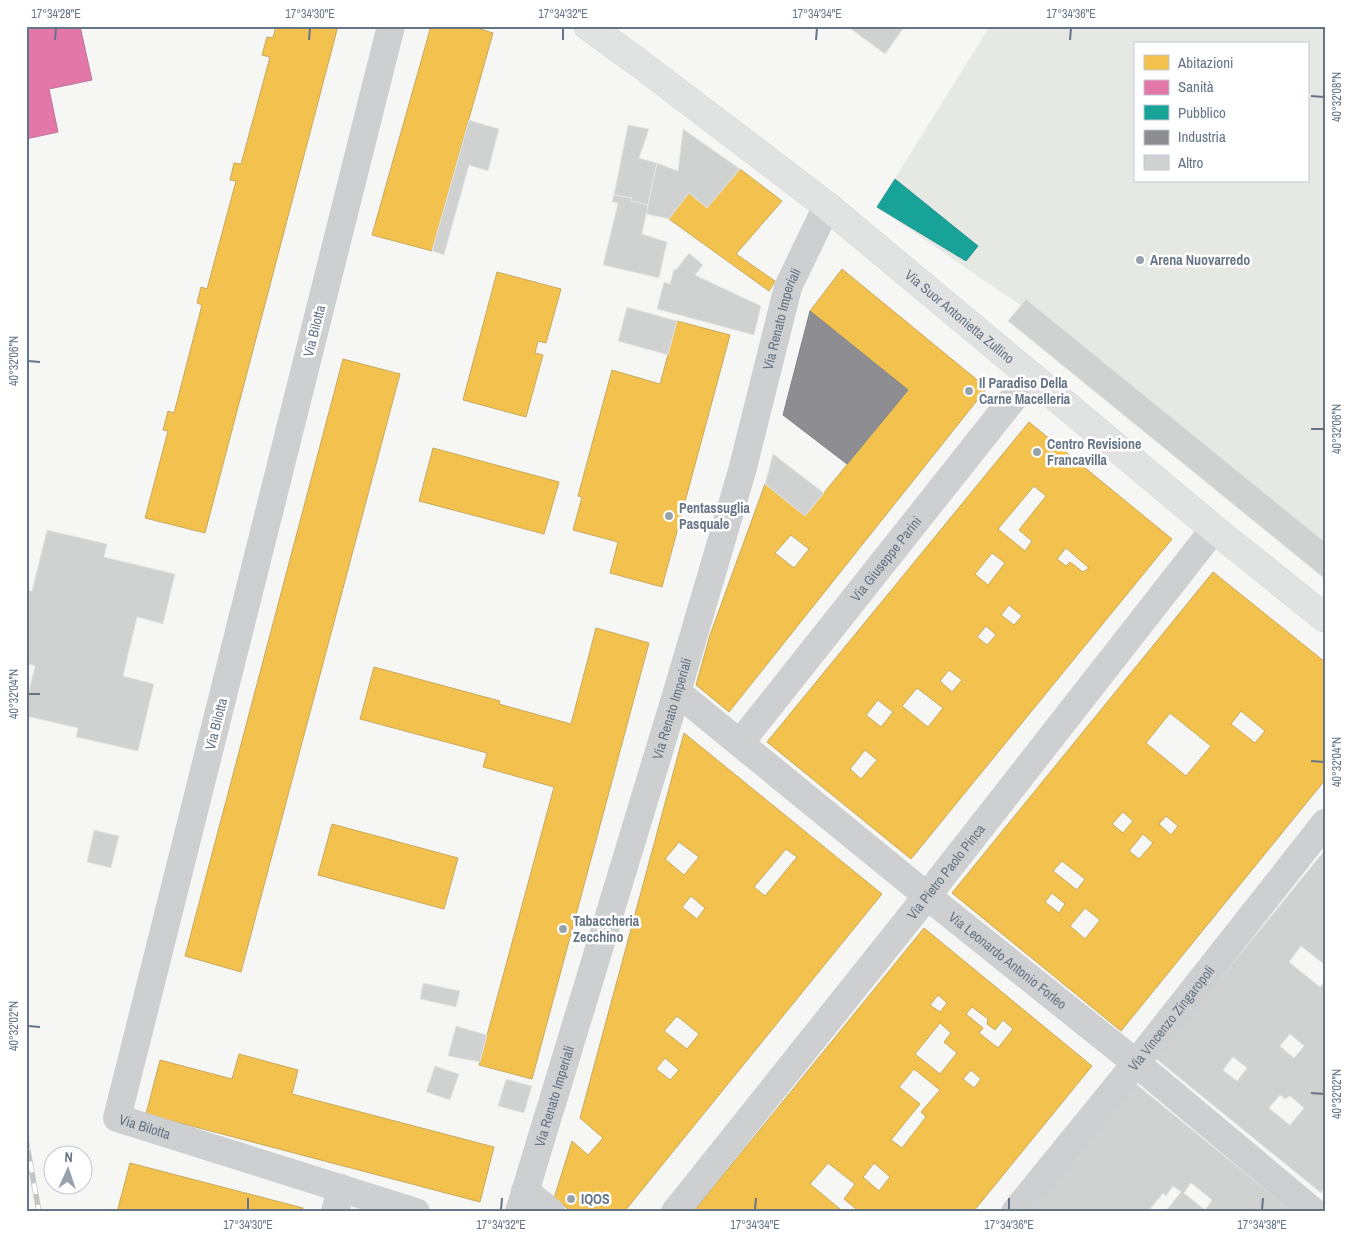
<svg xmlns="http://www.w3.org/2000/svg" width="1351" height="1238" viewBox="0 0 1351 1238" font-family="'Archivo Narrow',sans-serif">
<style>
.green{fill:#e6e9e3;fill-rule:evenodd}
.homes{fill:#f2c14e;stroke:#c8aa5f;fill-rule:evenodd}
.health{fill:#e377a8;stroke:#bd769e}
.public{fill:#17a398;stroke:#2e9593}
.industry{fill:#8d8d92;stroke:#81868e}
.building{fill:#d0d1d1;stroke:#e6e6e4;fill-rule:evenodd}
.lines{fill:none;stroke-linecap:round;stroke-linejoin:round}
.major-casing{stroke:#d3d4d4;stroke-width:29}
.minor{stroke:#cdcfd0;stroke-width:28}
.major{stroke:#e1e2e2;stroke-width:28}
.rail-casing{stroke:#c3c5c5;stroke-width:5.5}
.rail{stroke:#fff;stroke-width:4;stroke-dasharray:11;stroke-linecap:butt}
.ticks{fill:none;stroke:#657586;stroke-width:2}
.poi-dot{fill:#98a2ad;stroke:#fff;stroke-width:2}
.labels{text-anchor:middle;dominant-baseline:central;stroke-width:5;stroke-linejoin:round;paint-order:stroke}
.poi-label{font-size:14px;font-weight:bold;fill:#657586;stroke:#fff;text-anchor:start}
.street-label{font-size:14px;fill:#657586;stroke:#fff}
.neatline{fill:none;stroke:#657586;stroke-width:2}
.ticks-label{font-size:12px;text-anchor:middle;fill:#657586}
</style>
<rect width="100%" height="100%" fill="#f6f6f5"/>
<path class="green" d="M990 26H1325V552L1032 313 877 207ZM1135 44H1307V181H1135Z"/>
<g class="homes">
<polygon points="276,26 338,26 205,533 145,518 168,431 163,430 168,411 174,413 202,305 197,303 201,287 207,289 236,181 230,180 234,163 241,164 270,57 262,55 267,37 273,38"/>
<polygon points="431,26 471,26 493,33 432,251 372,235"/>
<polygon points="740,169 782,201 736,254 775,281 769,291 669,219 689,193 707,208"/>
<path d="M842 269 987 388 729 712 696 685 710 635 765 484 805 516 908 390 810 311ZM791 535 809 549 794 568 775 553Z"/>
<polygon points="497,272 561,289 546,343 538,341 535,353 543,355 526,417 463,400"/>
<polygon points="677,321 730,335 662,587 610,573 618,542 573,530 582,497 578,496 612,370 660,384"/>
<polygon points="343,359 400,374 241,972 185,956"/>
<path d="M1029 422 1172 539 911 859 767 742ZM1034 486 1046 496 1019 530 1032 541 1025 551 998 529ZM1066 548 1089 568 1083 572 1070 562 1066 566 1057 559ZM992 553 1005 563 988 585 975 574ZM1009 605 1022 616 1014 625 1001 615ZM986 626 996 635 987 645 977 637ZM949 670 962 680 952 692 940 681ZM917 688 943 708 928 727 902 706ZM878 700 893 712 881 727 866 715ZM865 750 877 760 861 779 850 769Z"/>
<polygon points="433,448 559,482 544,534 419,501"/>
<path d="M1213 572 1325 662V780L1121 1031 952 893ZM1241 711 1265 731 1255 743 1231 724ZM1170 713 1211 746 1186 776 1146 743ZM1123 812 1133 821 1123 833 1112 824ZM1166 816 1178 826 1171 835 1159 824ZM1143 834 1153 843 1139 859 1129 851ZM1062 861 1085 879 1077 890 1053 871ZM1052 893 1065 904 1059 913 1045 902ZM1085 908 1100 920 1085 939 1070 926Z"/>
<polygon points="596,628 649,643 532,1079 479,1065 554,787 483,767 487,753 360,719 374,667 500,701 499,704 571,724"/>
<path d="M684 733 882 894 624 1212H572L554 1198 572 1141 588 1155 603 1138 580 1118ZM679 842 699 857 684 875 665 859ZM786 849 797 857 765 896 754 887ZM691 896 705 908 697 919 682 907ZM677 1016 699 1034 687 1049 664 1031ZM665 1058 679 1070 670 1080 656 1069Z"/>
<polygon points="332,824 458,858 444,909 318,875"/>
<path d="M924 928 1092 1066 973 1212H860L844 1199 855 1184 828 1163 810 1184 840 1209 838 1212H693ZM938 995 947 1003 940 1012 930 1005ZM972 1007 988 1019 987 1024 995 1030 1003 1020 1013 1029 998 1048 979 1033 983 1028 966 1014ZM940 1023 951 1033 944 1042 957 1053 940 1074 915 1054ZM914 1069 940 1090 921 1112 926 1117 902 1148 891 1140 920 1104 899 1087ZM971 1070 981 1079 974 1088 963 1079ZM874 1163 890 1177 879 1191 863 1177Z"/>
<polygon points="239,1054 298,1070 292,1094 494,1147 480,1202 146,1114 160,1060 232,1079"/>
<polygon points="130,1163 303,1208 302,1212 117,1212"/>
</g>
<polygon class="health" points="26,26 80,26 92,80 49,89 58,132 26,139"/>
<polygon class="public" points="895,179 978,246 966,261 877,207"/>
<polygon class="industry" points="810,311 908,390 847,464 783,415"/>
<g class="building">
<polygon points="847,26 905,26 885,54"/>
<polygon points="469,120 499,129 488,171 469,165 444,255 432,251"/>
<polygon points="628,125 649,129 639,158 657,163 648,205 631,201 632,198 614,195"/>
<polygon points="683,129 740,169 707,208 689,193 669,219 646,214 657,163 678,171"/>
<polygon points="614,195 632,198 631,201 648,205 642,234 667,242 659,278 603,265 618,203 612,202"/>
<polygon points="689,253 703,265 695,275 761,306 754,335 657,309 664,282 670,284 674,269 676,270"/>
<polygon points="1026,299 1325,542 1325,579 1008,321"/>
<polygon points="627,307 677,321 668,355 618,341"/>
<polygon points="773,454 824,493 805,516 765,484"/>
<polygon points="47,530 107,544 104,557 175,574 163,624 137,617 123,676 154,684 138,751 76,737 78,728 26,716 26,703 35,666 26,663 26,590 32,591"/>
<polygon points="94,830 119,836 111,868 87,862"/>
<path d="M1325 850V965L1301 946 1289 962 1320 987 1325 981V1188L1321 1193 1155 1058ZM1290 1034 1304 1046 1294 1058 1280 1046ZM1233 1057 1247 1068 1237 1081 1223 1070ZM1280 1095 1285 1099 1290 1096 1304 1108 1290 1125 1269 1108Z"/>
<polygon points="423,983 460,991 456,1007 420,999"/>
<polygon points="456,1026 487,1035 480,1062 448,1056"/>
<polygon points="435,1066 459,1074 450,1100 426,1092"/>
<polygon points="506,1079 532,1086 524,1113 498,1106"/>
<path d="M1135 1083 1293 1212H1165L1181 1192 1173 1186 1166 1196 1163 1193 1148 1212H1030ZM1191 1183 1212 1200 1205 1210 1184 1193Z"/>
</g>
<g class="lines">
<g class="major-casing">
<g id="major">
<path id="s7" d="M588 26 639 63 827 206 1031 376 1214 529 1325 618"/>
</g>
</g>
<g class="minor">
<path id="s1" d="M391 26 117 1118 416 1212"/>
<path id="s2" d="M677 692 927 896 1136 1063 1314 1212"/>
<path id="s3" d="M740 743 1031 376"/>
<polyline points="525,1191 551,1212"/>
<polyline points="335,1212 341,1188"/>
<path id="s4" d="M519 1212 677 692 742 471 788 287 827 206"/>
<path id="s5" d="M675 1212 927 896 1214 529"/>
<path id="s6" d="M1015 1212 1136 1063 1325 823"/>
</g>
<use href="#major" class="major"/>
<g class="rail-casing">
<polyline id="rail" points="26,1140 39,1212"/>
</g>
<use href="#rail" class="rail"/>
</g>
<path class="ticks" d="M55 40 56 28M309 40 310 28M563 40V28M816 40 817 28M1070 40 1071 28M1311 96 1324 97M28 361 40 362M1311 429H1324M28 694H40M1311 761 1324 762M28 1026 40 1027M1311 1093 1324 1094M248 1210V1198M501 1210 502 1198M755 1210 756 1198M1009 1210V1198M1262 1210 1263 1198"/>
<g class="poi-dot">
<circle cx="1140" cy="260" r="5"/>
<circle cx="969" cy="391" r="5"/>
<circle cx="1037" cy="452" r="5"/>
<circle cx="669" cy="516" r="5"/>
<circle cx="563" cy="929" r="5"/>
<circle cx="571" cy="1199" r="5"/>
</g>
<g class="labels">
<g class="poi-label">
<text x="1150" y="260">Arena Nuovarredo</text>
<text x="979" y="383">Il Paradiso Della<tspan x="979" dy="16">Carne Macelleria</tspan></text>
<text x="1047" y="444">Centro Revisione<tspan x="1047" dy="16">Francavilla</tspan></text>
<text x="679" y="508">Pentassuglia<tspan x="679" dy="16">Pasquale</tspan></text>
<text x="573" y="921">Tabaccheria<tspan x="573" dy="16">Zecchino</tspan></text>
<text x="581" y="1199">IQOS</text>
</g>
<g class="street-label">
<text stroke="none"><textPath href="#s7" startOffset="472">Via Suor Antonietta Zullino</textPath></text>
<text stroke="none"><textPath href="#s4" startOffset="931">Via Renato Imperiali</textPath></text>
<text transform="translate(314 331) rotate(-76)">Via Bilotta</text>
<text stroke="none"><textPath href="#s3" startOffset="235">Via Giuseppe Parini</textPath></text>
<text stroke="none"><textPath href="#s4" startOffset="526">Via Renato Imperiali</textPath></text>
<text transform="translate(216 724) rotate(-76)">Via Bilotta</text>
<text stroke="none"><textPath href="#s5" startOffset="435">Via Pietro Paolo Pinca</textPath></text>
<text stroke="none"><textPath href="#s2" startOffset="426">Via Leonardo Antonio Forleo</textPath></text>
<text stroke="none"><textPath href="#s6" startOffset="249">Via Vincenzo Zingaropoli</textPath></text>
<text stroke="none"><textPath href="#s4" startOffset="121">Via Renato Imperiali</textPath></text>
<text stroke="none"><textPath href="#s1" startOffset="1155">Via Bilotta</textPath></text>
</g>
</g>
<rect width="1351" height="1238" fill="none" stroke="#ffffff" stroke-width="55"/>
<rect x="1134" y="42" width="175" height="140" fill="#ffffff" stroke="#c1c8cf"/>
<rect x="1144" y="55" width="25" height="15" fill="#f2c14e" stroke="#c1c8cf"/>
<text x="1178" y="68" font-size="15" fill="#657586">Abitazioni</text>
<rect x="1144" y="80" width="25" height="15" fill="#e377a8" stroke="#c1c8cf"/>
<text x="1178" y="92" font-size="15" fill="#657586">Sanità</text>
<rect x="1144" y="105" width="25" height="15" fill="#17a398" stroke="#c1c8cf"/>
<text x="1178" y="118" font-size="15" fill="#657586">Pubblico</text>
<rect x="1144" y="130" width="25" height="15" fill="#8d8d92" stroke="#c1c8cf"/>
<text x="1178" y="142" font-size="15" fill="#657586">Industria</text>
<rect x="1144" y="155" width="25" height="15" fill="#d0d1d1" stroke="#c1c8cf"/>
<text x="1178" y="168" font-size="15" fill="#657586">Altro</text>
<g transform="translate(68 1170) rotate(3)"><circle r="24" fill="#ffffff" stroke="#c1c8cf"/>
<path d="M0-4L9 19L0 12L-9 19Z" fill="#98a2ad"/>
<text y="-8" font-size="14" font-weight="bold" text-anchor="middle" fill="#657586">N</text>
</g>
<rect x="28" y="28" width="1296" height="1182" class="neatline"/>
<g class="ticks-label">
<text x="56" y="18">17°34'28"E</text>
<text x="310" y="18">17°34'30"E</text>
<text x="563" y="18">17°34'32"E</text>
<text x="817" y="18">17°34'34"E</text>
<text x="1071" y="18">17°34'36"E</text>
<text transform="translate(1337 97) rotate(-90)" y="4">40°32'08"N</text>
<text transform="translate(14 361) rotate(-90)" y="4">40°32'06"N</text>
<text transform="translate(1337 429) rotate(-90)" y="4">40°32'06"N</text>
<text transform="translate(14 694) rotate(-90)" y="4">40°32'04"N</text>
<text transform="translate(1337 762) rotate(-90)" y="4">40°32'04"N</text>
<text transform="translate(14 1026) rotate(-90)" y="4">40°32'02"N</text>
<text transform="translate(1337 1094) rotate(-90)" y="4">40°32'02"N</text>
<text x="248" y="1229">17°34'30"E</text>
<text x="501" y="1229">17°34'32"E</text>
<text x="755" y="1229">17°34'34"E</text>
<text x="1009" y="1229">17°34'36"E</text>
<text x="1262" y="1229">17°34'38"E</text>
</g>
</svg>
